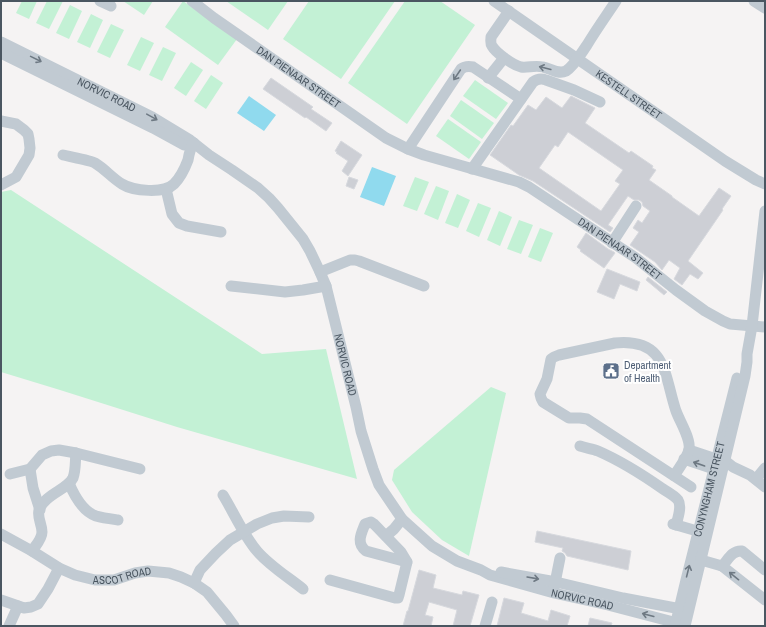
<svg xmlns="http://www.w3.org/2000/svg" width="766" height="627" viewBox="0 0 766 627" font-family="'Archivo Narrow',sans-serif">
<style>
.green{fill:#c3f1d5}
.water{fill:#90daee}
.building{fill:#cdcfd5;stroke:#d7d9de;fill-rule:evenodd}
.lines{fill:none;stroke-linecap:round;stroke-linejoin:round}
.minor{stroke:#c1cad2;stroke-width:11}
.oneway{stroke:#6e7983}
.labels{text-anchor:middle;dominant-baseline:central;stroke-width:4;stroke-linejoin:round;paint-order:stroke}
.street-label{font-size:11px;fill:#4a5661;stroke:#fff}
.service-label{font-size:11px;fill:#4e5e75;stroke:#fff;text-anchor:start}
</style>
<rect width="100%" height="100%" fill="#f5f3f3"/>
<g class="green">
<polygon points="22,1 37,1 29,19 16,13"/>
<polygon points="47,1 63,1 49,29 36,23"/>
<polygon points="123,1 153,1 144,15"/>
<polygon points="183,1 237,39 218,65 165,27"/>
<polygon points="226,1 288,1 268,30"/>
<polygon points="309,1 395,1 341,79 283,39"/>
<polygon points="405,1 440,1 475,25 407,124 348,83"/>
<polygon points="70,5 82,11 69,39 56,33"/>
<polygon points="91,14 103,20 90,48 77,42"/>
<polygon points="111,24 124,30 110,58 97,52"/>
<polygon points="141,37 154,43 140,71 127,65"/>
<polygon points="163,47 176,53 162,81 149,75"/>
<polygon points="191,62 203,70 186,96 174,88"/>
<polygon points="211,75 223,83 206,109 194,101"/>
<polygon points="475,80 508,103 496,119 463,96"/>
<polygon points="461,100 494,123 482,139 450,116"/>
<polygon points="448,119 481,142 469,159 436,136"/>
<polygon points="415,177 429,182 417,211 403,206"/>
<polygon points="436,186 449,191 438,220 424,214"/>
<polygon points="11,190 262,354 326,349 357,479 177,427 60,390 1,372 1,192"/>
<polygon points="457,194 470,200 458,228 445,223"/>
<polygon points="478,203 491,208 479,237 466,231"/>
<polygon points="499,211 512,217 500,246 487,240"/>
<polygon points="519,220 533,225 521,254 507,249"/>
<polygon points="540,228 553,233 541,262 528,257"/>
<polygon points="491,387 506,393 469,556 442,540 412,512 392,480 394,470"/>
</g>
<g class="water">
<polygon points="249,96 276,115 264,131 237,113"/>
<polygon points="372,167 396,176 384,206 360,197"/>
</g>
<g class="building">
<polygon points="271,78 313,107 311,109 332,123 326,131 306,117 305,118 263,89"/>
<path d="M571 96 595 108 585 123 629 153 631 151 653 166 652 168 656 170 649 180 672 196V197L699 216 719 188 731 196 722 209 723 210 688 261 703 273 698 279 690 274 682 285 674 279 680 268 669 260 662 270 655 262 630 245 639 232 633 228 638 220 642 223 650 211 643 206 642 202 639 200H634L628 196 608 225 613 228 610 232 533 181 519 175 490 155 511 125 513 126 528 105 536 110 546 97 562 108ZM568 132 623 170 615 181 620 184 601 211 539 168 555 145 558 147Z"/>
<polygon points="341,141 362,155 348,176 342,171 348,161 336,153 337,152 335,151"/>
<polygon points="349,177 358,180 354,189 346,186"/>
<polygon points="586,233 608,249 614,252 615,253 604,268 580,251 581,250 577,247"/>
<polygon points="607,269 640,282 637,291 620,284 614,299 597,292"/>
<polygon points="648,277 667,292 664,295 646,280"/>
<polygon points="537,531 631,551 628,570 567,556 565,553 562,551 563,548 535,542"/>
<polygon points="419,570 436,575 433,588 462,595 463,591 479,595 470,626 453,626 457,610 429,602 425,615 433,617 431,626 403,626 407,611 408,611"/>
<polygon points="504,598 524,603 521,613 548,621 551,610 570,616 567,626 497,626"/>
<polygon points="590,618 612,623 611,626 588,626"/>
</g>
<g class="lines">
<g class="minor">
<polyline points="100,1 111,6"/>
<path id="s1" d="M192 1 214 18 386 138 408 149 424 155 519 182 529 187 636 258 676 290 705 311 723 321 730 324 765 327"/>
<path id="s2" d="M494 1 725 161 756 180 765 184"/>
<polyline points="754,1 765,8"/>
<path d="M509 11 491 37C491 40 490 43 492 46 496 53 513 65 521 67 528 68 535 65 543 67 550 68 558 75 566 71 574 66 582 52 587 45 596 30 606 16 616 1"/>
<path id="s3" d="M1 42 152 117 190 140 209 155 232 170 258 188 269 198 278 208 303 239 310 251 320 272 326 286 356 407 361 431 373 469 379 485 402 519 432 546 457 561 481 570 490 575 554 593 608 605 685 625"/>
<polyline points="1,53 153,128 184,145"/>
<polyline points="488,78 504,58"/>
<polyline points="1,121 16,124 24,130 28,134 29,139 30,148 29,155 16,177 1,185"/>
<path d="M408 149 461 69C465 66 468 66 473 67L521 99"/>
<path d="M63 155C71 157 90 160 95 163 105 169 112 178 122 184 133 191 164 194 174 184 180 178 185 168 188 160 189 154 190 148 194 143"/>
<path d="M472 169 533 82C537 79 541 78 546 80L574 90 600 102"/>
<polyline points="166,189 172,214 179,223 187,226 221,232"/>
<polyline points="612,243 636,206"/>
<polyline points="320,272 350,260 355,260 359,261 424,286"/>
<polyline points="231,286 285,292 303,290 326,286"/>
<path d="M580 446C586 448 593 449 598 451 621 461 643 475 663 489 668 492 675 496 678 500 682 506 678 518 676 525"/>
<polyline points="689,450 728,463 733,467 750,475 765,487"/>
<polyline points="684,459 714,469 721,471"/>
<polyline points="30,469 33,488 40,510"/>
<polyline points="10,474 30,469 42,455 51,451 59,450 76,453 140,469"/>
<path d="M674 476C678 469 688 457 689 449 691 439 680 422 676 411 664 375 667 338 615 343L559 355 554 357 551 359 547 379 540 394 541 398 543 402 569 418H580L587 419 691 487"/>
<polyline points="756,479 765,468"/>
<path d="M69 483C74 495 82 511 96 516 103 518 111 519 118 520"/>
<path d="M223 495C234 513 244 536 257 551 270 566 288 577 303 589"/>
<path d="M371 522 374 524 401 552 407 562 366 551C356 543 361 534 365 524Z"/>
<polyline points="673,524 704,533"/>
<path id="s4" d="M1 534 32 551 59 568 75 575 95 580H114L135 573 148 571 169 573 181 577 194 583 207 592 226 615 234 626"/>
<polyline points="386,536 394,529 402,519"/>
<path d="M32 551C36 545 42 539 42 532 42 524 37 518 39 510 45 494 67 490 73 478 76 470 75 461 76 453"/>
<polyline points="701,560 722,566"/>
<path d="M765 570 742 551C732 550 728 560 722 566L765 600"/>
<polyline points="501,572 556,582 623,598 686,610"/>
<polyline points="330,580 395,598 398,598 399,595 407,562"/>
<polyline points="194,583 200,570 216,553 230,540 257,524 272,518 284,516 309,517"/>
<polyline points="554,588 560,558"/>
<polyline points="1,600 24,608 31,607 38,604 48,589 59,568"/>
<polyline points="9,626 18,606"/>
<polyline points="485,626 492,602"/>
<path id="s5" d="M675 626 686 580 737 378"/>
<polyline points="685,626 745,376 747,362 747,354 752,326 765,211"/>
</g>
</g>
<defs><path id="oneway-shaft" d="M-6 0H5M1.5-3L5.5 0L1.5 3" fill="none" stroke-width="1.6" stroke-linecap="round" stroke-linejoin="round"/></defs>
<g class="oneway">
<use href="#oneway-shaft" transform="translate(36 59) rotate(26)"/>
<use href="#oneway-shaft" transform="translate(545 68) rotate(-166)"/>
<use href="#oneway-shaft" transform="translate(457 75) rotate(124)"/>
<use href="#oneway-shaft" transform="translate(152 117) rotate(29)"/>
<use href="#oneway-shaft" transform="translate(699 464) rotate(-161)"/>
<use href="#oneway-shaft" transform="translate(688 571) rotate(-76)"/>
<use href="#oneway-shaft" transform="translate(734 576) rotate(-141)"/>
<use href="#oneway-shaft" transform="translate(533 578) rotate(10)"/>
<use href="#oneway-shaft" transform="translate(648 615) rotate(-165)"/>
</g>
<defs>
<g id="civic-square" transform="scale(0.9)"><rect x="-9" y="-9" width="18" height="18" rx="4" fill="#5c6f8a" stroke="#fff"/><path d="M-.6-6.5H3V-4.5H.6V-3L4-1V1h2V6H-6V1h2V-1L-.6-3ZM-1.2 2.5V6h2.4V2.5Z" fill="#fff"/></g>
</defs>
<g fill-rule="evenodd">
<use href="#civic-square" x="611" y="371"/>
</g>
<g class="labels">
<g class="street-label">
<text stroke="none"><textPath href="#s1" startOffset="131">DAN PIENAAR STREET</textPath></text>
<text stroke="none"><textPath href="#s3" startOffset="118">NORVIC ROAD</textPath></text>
<text stroke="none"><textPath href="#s2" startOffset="164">KESTELL STREET</textPath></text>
<text stroke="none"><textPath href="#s1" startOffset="499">DAN PIENAAR STREET</textPath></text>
<text stroke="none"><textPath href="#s3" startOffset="498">NORVIC ROAD</textPath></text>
<text stroke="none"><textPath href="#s5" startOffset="141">CONYNGHAM STREET</textPath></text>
<text stroke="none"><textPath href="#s4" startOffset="133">ASCOT ROAD</textPath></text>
<text stroke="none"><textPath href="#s3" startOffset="865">NORVIC ROAD</textPath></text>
</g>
<g class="service-label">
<text x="624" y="365">Department<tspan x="624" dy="13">of Health</tspan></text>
</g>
</g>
<rect width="766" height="627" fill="none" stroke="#4a5661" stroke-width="4"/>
</svg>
